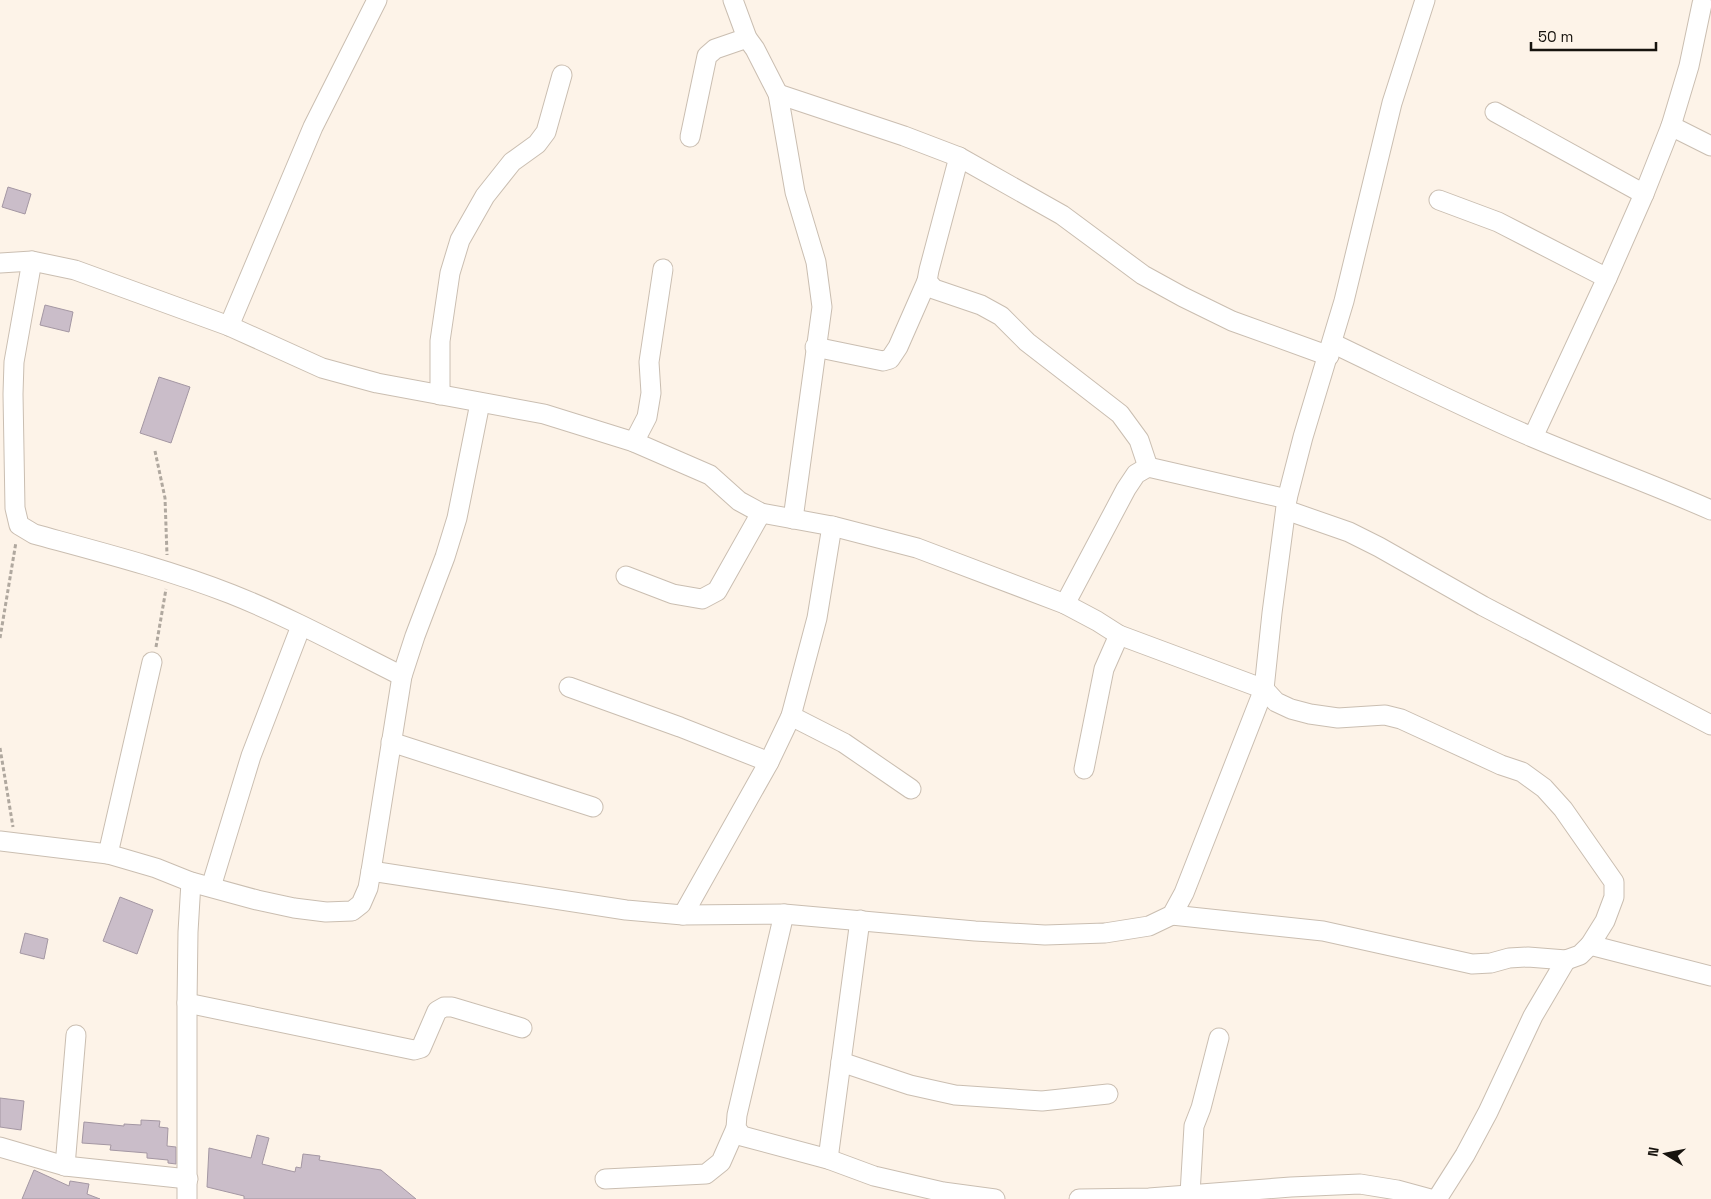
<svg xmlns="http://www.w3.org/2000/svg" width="1711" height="1199" viewBox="0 0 1711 1199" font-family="'Space Grotesk',sans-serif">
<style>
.building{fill:#cabdc9;stroke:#a497a3}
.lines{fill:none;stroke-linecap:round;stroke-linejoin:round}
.minor-casing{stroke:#cabeb1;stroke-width:21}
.path{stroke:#b0a89f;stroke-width:3;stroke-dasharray:4 2.5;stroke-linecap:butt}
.minor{stroke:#fff;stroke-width:19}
</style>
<rect width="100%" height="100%" fill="#fdf3e8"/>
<g class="building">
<polygon points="8,187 31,194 25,214 2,207"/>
<polygon points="45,305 73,312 69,332 40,325"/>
<polygon points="159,377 190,387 171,443 140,433"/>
<polygon points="120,897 153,910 137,954 103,941"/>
<polygon points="25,933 48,939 44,959 20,953"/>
<polygon points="0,1098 24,1101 21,1130 0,1127"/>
<polygon points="141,1120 160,1121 159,1127 168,1128 167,1146 176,1147 176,1164 168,1163 168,1160 147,1158 147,1153 110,1150 111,1145 82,1143 84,1122 124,1126 124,1124 141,1125"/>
<polygon points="257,1135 269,1138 262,1164 295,1172 296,1167 301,1168 303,1154 320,1156 319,1160 381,1170 416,1199 244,1199 244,1196 207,1187 209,1148 251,1158"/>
<polygon points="34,1170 69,1186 70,1181 89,1184 87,1194 100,1199 22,1199"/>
</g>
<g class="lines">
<g class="minor-casing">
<g id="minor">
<polyline points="733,0 747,38 755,49 778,94 795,192 816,262 822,307 793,519"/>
<polyline points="778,94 904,136 959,157 1062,215 1143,275 1183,297 1232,321 1329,356"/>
<polyline points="1495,112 1644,194"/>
<polyline points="1671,126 1711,146"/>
<polyline points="690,137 707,56 715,49 747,38"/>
<polyline points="959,157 929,270 927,281 934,289 981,305 1001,316 1027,342 1120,414 1139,440 1148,467"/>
<polyline points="1439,200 1498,222 1607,278"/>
<path d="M32 261 14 362 13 394 15 508 19 525 34 534C100 552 167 569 231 594 289 617 346 648 402 676"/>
<polyline points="0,263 32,261 75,270 229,326 322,368 377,383 544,414 634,442 710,475 739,501 761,513 832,526 917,548 1065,604 1097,621 1119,635 1264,689 1276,702 1291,709 1310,714 1338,718 1385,715 1401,719 1501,765 1522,772 1544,788 1563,809 1614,882 1614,897 1605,921 1590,945 1580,955 1566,960 1528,957 1509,958 1491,963 1472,964 1323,931 1172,915"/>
<polyline points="229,326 313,127 377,0"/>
<path d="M1332 343C1399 375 1464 408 1532 437 1591 462 1652 484 1711 510"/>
<polyline points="815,347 883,361 890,359 898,347 927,281"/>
<polyline points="440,395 440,341 450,273 460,240 485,196 512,162 537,144 546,132 562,75"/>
<polyline points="1533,437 1607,278 1644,194 1671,126 1689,66 1702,4"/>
<polyline points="634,442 647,417 651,393 649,362 663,269"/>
<polyline points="1286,510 1349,532 1379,547 1483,606 1711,725"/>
<polyline points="626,576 673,594 702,599 717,591 761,513"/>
<polyline points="1065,604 1126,489 1136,474 1148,467 1287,499"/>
<polyline points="569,687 680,727 769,762"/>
<polyline points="791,716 844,743 911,789"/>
<polyline points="391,742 593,807"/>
<polyline points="1084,769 1104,669 1119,635"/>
<polyline points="0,841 108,854 156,868 191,882 257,900 294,908 326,912 352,911 361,904 368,888 371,871 402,676 415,636 445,557 457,518 480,403"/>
<polyline points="108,854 152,662"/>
<polyline points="371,871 626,910 683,915 784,914 975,931 1045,935 1105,933 1149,926 1172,915 1184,893 1264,689 1272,613 1287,499 1303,437 1344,301 1392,103 1425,0"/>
<polyline points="211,887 251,756 301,626"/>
<polyline points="784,914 737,1115 736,1128 742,1136 828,1159 874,1176 943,1192 995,1199"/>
<polyline points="683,915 769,762 791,716 817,618 832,526"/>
<polyline points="1590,945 1711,976"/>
<polyline points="187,1003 414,1050 421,1048 437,1011 444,1007 452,1007 522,1028"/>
<polyline points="841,1062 910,1085 955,1095 1042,1101 1108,1094"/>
<polyline points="0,1147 65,1166 188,1179"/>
<polyline points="828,1159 860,920"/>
<polyline points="65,1166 76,1035"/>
<polyline points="605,1179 706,1174 721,1162 736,1128"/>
<polyline points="1190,1194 1194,1126 1201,1108 1219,1038"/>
<polyline points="187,1199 187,1003 188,932 191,882"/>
<polyline points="1079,1199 1149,1198 1291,1187 1360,1184 1397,1190 1430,1199"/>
<polyline points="1437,1199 1465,1155 1488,1112 1533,1016 1566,960"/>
</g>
</g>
<g class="path">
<polyline points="155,451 165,498 167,555"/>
<polyline points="0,638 16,542"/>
<polyline points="156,647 166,589"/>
<polyline points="0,748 13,827"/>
</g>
<use href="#minor" class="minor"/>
</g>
<g transform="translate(1666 1154) rotate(280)" stroke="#fdf3e8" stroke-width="4" paint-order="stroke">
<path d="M0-4L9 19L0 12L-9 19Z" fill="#17130e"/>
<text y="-8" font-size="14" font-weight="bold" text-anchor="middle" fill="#17130e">N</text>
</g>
<path d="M1531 42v8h125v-8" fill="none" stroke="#17130e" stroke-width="2.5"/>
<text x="1538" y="42" font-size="15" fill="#17130e" stroke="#fdf3e8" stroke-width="4" paint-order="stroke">50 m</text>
</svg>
